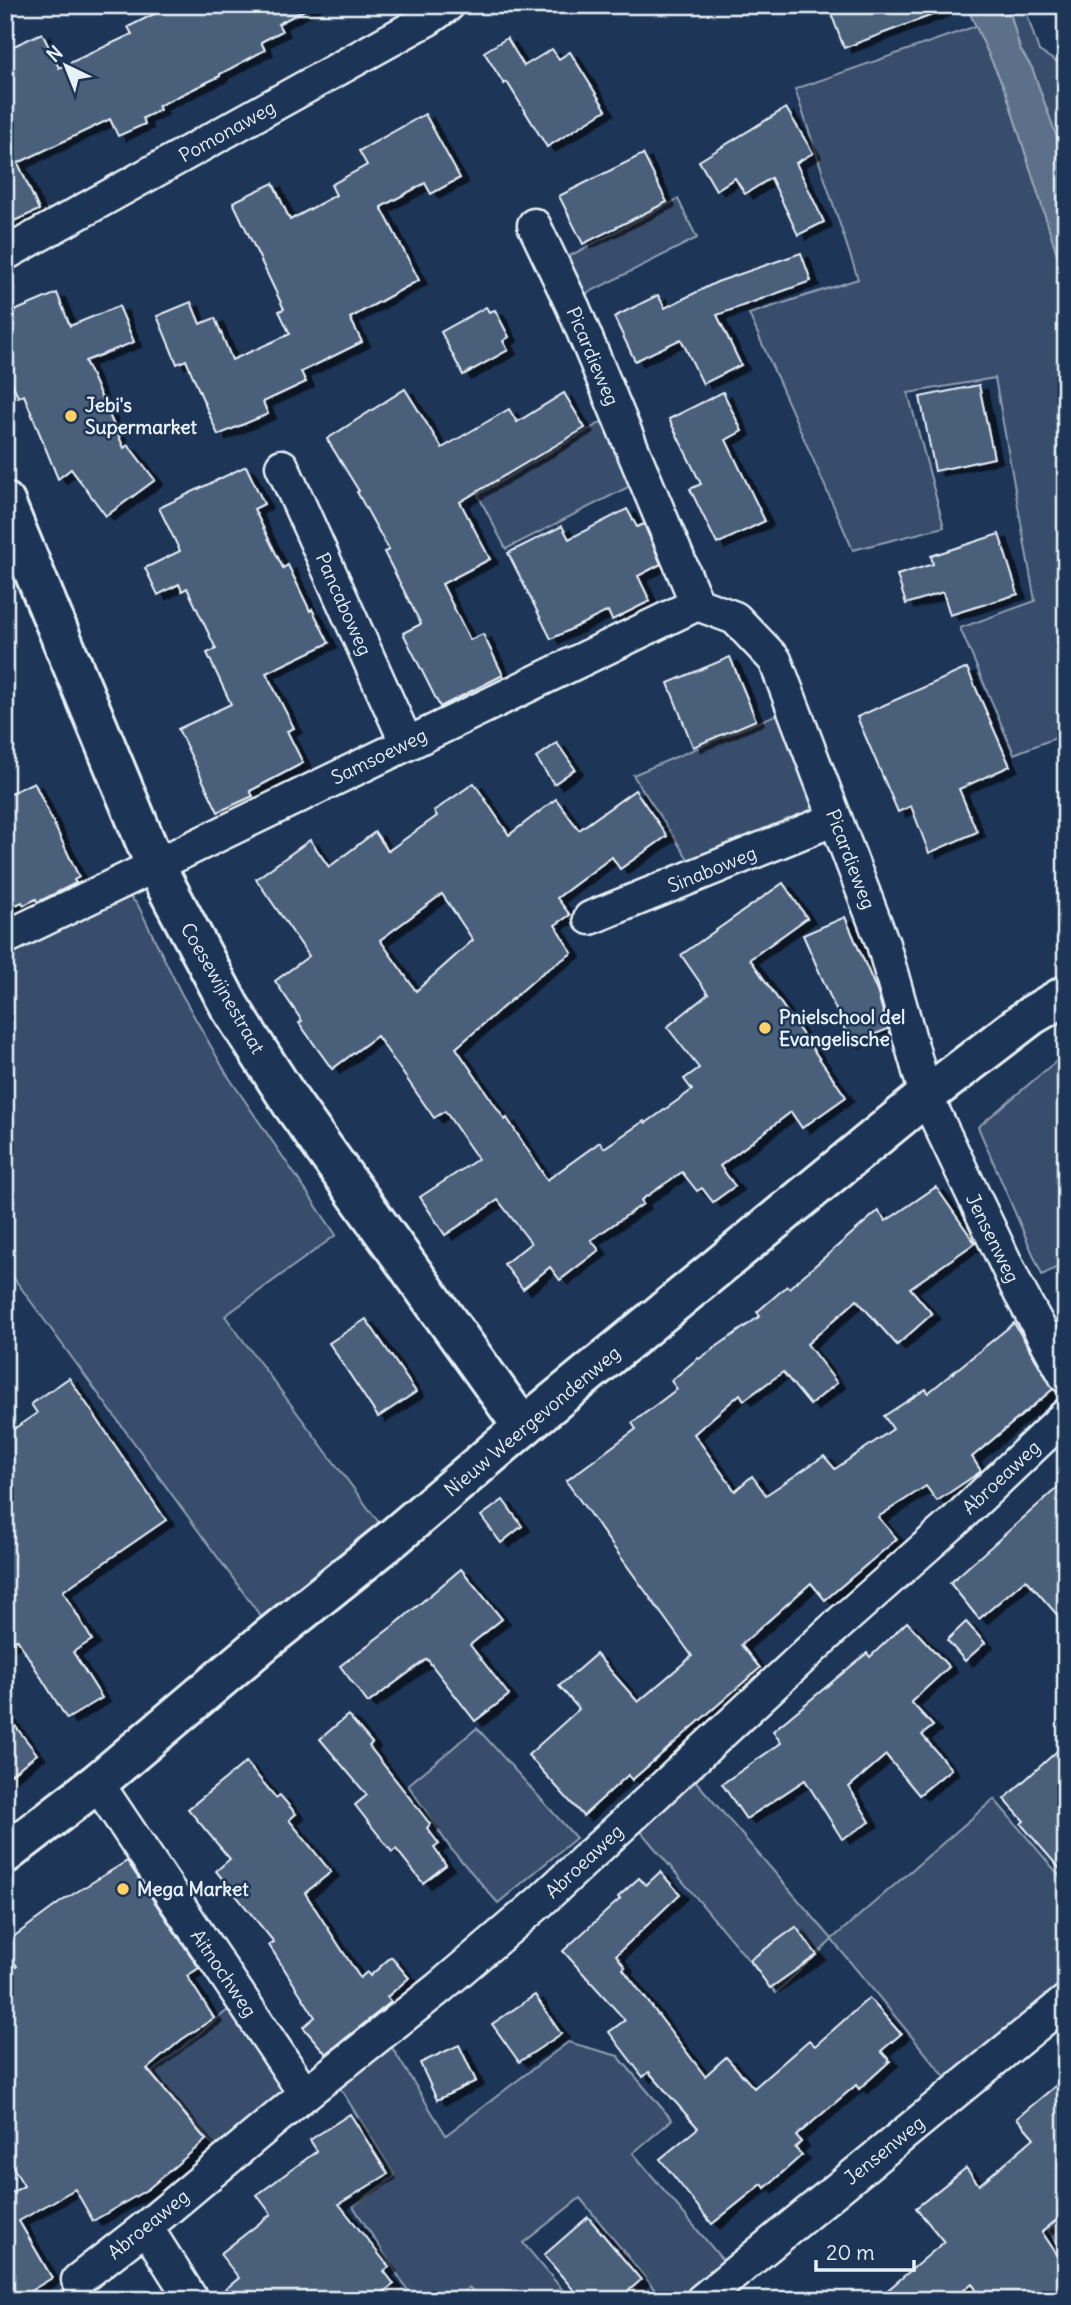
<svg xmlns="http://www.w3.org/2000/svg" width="1071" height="2305" viewBox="0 0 1071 2305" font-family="Delius,sans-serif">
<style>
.green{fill:#374d6c;stroke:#909fb2;stroke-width:2}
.water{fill:#5d7089;stroke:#95a4b5;stroke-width:2}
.building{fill:#495e7a;stroke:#e8f1f8;stroke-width:2;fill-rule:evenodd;filter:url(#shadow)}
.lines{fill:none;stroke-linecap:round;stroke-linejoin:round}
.street-casing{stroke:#e8f1f8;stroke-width:37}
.secondary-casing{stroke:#e8f1f8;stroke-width:44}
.street{stroke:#1d3557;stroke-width:32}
.secondary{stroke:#1d3557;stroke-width:38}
.poi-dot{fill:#ffd166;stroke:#1d3557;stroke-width:2.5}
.labels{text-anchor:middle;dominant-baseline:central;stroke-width:5;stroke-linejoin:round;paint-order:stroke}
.street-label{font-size:19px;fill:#e8f1f8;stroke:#1d3557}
.poi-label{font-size:19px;font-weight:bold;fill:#e8f1f8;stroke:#1d3557;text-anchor:start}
</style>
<defs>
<filter id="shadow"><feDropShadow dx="8" dy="4.5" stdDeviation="0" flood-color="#0009"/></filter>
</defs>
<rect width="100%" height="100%" fill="#1d3557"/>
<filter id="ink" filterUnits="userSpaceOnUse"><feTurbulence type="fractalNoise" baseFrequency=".0143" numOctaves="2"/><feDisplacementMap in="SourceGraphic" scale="14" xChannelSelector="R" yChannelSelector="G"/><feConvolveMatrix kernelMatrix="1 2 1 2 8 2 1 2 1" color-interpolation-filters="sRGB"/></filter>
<g filter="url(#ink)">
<g class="green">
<polygon points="1008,5 1024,5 1039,51 1057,62 1066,72 1066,163 1032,68 1020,50"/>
<polygon points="976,26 1006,92 1066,282 1066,734 1014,754 960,628 1035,601 995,378 908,393 944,527 853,550 749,314 858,279 795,89"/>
<polygon points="678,199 697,238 580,297 562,260"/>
<polygon points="617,413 648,477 506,549 478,495"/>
<polygon points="799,705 834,802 692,865 633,775"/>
<polygon points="126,897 131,898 138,905 181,993 226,1073 336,1235 225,1316 380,1524 262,1618 5,1266 5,957"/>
<polygon points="1066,1053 1066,1263 1042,1275 978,1127"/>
<polygon points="477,1728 576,1838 498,1903 451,1849 408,1785"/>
<polygon points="693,1778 832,1939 994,1799 1066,1883 1066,1989 950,2083 832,1940 776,1993 638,1828"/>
<polygon points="240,2000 289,2086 223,2157 151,2073"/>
<polygon points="388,2041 446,2135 568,2042 618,2056 672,2120 633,2153 726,2264 682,2300 663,2300 580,2198 523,2243 571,2300 480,2300 469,2287 455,2300 414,2300 353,2206 395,2176 337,2083"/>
<polygon points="1066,2216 1066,2257 1048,2230"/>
</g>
<polygon class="water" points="966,5 1008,5 1020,49 1032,68 1066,163 1066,282 1006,92"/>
<g class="building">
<polygon points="172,5 314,5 278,24 282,31 261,42 265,50 220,74 220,76 158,106 160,110 143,118 145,124 118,136 110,119 18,163 39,210 5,225 5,50 42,33 59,68 132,34 128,27"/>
<polygon points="828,5 951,5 951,8 844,48"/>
<polygon points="507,38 524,66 552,49 559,59 570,52 606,110 547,147 507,82 504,84 484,52"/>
<polygon points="786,108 813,153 796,163 824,222 798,235 771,178 745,194 735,178 716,190 699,161"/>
<polygon points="425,114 460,178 431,194 425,183 381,207 419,280 350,318 362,342 301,372 306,382 263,402 268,414 218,435 186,360 177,364 157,316 191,302 200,324 215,318 232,360 290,334 279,311 284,309 233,202 273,183 290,220 336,195 331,185 367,165 359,151"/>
<polygon points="643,154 667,202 583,244 559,196"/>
<polygon points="801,253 811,281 717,315 741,365 703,384 681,339 635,361 614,317 658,295 665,308 717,282"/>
<polygon points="57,293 70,326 119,306 134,342 85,361 124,448 128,445 155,480 106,516 71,469 58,479 24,395 18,397 5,366 5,315"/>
<polygon points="486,307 489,312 495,310 509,337 503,341 508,350 463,375 441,332"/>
<polygon points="979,385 994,458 935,471 920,397"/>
<polygon points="405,389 442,448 509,409 517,422 564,393 585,428 460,502 490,559 442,584 470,640 483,634 503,675 440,707 403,633 421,624 384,552 389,550 357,492 359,491 327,439"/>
<polygon points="723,392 742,431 726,440 765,521 717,544 690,489 701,484 669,419"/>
<polygon points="246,466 264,504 254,509 283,568 288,565 310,611 312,609 329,643 266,673 294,728 287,731 303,763 250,791 253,796 218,812 178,729 231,704 207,653 216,649 187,588 182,591 179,584 158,595 145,568 180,551 159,508"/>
<polygon points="627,509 637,527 644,524 661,564 638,576 650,601 612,620 608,611 551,639 508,553 562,526 569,539"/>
<polygon points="999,534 1018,594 950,615 943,592 906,604 897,575 933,564 931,556"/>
<polygon points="730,657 756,720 693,747 668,683"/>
<polygon points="967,668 1010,766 959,789 977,832 929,853 911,806 898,812 857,717"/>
<polygon points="557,743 575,769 554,784 536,758"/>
<polygon points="34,782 79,877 74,880 76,883 38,902 36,899 24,905 22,902 5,910 5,796"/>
<path d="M474 783 509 835 556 799 579 830 635 790 667 836 620 869 612 857 557 898 570 915 555 925 572 953 541 974 456 1048 505 1120 507 1118 547 1180 600 1142 604 1148 644 1121 646 1123 692 1090 684 1079 699 1068 667 1027 708 994 681 955 783 883 807 918 750 959 846 1097 802 1128 791 1112 720 1166 735 1186 713 1202 702 1188 697 1191 682 1172 641 1200 643 1204 591 1240 599 1250 560 1280 550 1267 523 1289 504 1264 531 1243 498 1200 445 1235 420 1197 478 1159 445 1111 434 1118 377 1036 332 1069 299 1023 302 1021 275 981 309 956 256 879 310 840 329 867 375 832 388 851 437 816 434 811ZM442 894 473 940 416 991 380 940Z"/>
<polygon points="845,917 877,991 888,1029 851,1044 803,935"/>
<polygon points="936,1187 975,1243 910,1288 932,1314 897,1345 857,1300 807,1344 837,1383 810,1405 783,1372 744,1400 740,1394 694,1434 735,1491 752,1476 766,1495 824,1456 835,1469 893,1429 884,1416 926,1389 928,1393 1014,1323 1053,1389 972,1457 981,1471 977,1474 937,1501 926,1486 878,1517 897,1539 825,1600 811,1583 741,1645 760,1668 632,1780 628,1775 583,1816 528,1755 579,1709 559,1686 596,1654 638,1702 692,1656 566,1481 636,1429 632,1423 677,1389 671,1381 698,1358 699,1359 760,1316 757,1312 787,1286 789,1288 878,1211 886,1221"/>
<polygon points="366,1319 416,1392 378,1417 329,1343"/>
<polygon points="69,1378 166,1520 63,1591 92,1640 73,1652 102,1698 67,1719 17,1639 5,1647 5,1435 37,1413 31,1404"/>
<polygon points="1066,1480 1066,1625 1026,1579 979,1619 950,1583"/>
<polygon points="503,1500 522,1526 501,1543 481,1516"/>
<polygon points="461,1569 502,1619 470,1645 509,1695 475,1721 427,1659 368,1703 340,1666 397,1623"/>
<polygon points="907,1622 949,1667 911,1702 933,1726 922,1735 951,1769 919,1795 886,1755 849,1787 870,1822 842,1839 805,1780 746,1819 722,1784 781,1743 773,1731 867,1653 870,1657"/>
<polygon points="966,1622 985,1643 965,1661 947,1640"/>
<polygon points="5,1713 37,1754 5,1779"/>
<polygon points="348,1715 372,1743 369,1746 430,1824 427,1828 439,1844 434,1848 446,1865 423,1883 396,1849 392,1852 355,1805 367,1795 320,1739"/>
<polygon points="1066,1743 1066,1876 1021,1824 1024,1821 1004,1799"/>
<polygon points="246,1762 276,1798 280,1795 296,1814 289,1820 331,1872 305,1893 360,1978 367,1972 370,1976 391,1957 409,1978 387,1997 391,2002 326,2054 303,2027 315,2017 269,1945 274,1942 216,1871 230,1859 188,1809"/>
<polygon points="127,1861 199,1968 187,1976 214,2018 181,2040 147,2069 206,2140 148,2189 93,2221 75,2189 19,2221 52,2278 17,2299 5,2279 5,2196 24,2186 5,2153 5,1975 17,1966 5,1950 5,1943 62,1901"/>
<polygon points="660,1872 680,1894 616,1955 625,1967 623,1969 705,2076 726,2057 754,2088 809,2040 815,2046 869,1998 901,2034 881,2051 890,2061 859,2089 856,2085 796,2136 801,2142 795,2148 802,2155 765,2188 762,2184 712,2224 660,2159 698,2128 649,2072 643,2077 609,2032 625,2020 563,1951 620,1899 618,1897 639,1878 646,1885"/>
<polygon points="796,1927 817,1955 770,1988 750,1960"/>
<polygon points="535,1995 561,2034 519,2062 492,2024"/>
<polygon points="459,2045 476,2081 437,2100 420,2063"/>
<polygon points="1066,2077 1066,2212 1042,2232 1066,2268 1066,2300 982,2300 972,2283 952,2300 876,2300 944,2242 916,2208 966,2168 979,2185 1034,2138 1017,2118"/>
<polygon points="350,2114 388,2174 339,2204 389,2267 384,2271 394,2284 373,2300 212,2300 239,2278 220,2254 271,2214 257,2195 317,2151 310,2140"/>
<polygon points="588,2217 641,2280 618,2300 582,2300 544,2255"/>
</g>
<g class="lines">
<g class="street-casing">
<g id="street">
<polyline points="534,225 573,307 697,604"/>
<polyline points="5,254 428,19 448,5"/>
<polyline points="282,466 406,742"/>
<polyline points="590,918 835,819"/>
<polyline points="5,938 697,604 735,618 775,660 883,944 926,1096 1018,1289 1066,1377"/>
<polyline points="97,1783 305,2094"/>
<polyline points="146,2227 192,2300"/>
<polyline points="78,2280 146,2227 305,2094 439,1988 541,1901 832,1630 954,1522 1066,1415"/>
<polyline points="702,2300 1066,2001"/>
</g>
</g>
<g class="secondary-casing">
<g id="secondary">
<polyline points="5,502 155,865 230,1007 292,1104 523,1427"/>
<polyline points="5,1854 97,1783 266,1640 393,1538 523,1427 926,1096 1032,1015 1066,995"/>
</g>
</g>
<use href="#street" class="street"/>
<use href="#secondary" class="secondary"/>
</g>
</g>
<g class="poi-dot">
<circle cx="71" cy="416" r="7"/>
<circle cx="765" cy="1028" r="7"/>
<circle cx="123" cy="1889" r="7"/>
</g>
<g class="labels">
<g class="street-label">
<text transform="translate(227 131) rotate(-29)">Pomonaweg</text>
<text transform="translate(593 356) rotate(67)">Picardieweg</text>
<text transform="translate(344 604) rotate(66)">Pancaboweg</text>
<text transform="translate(379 756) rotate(-26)">Samsoeweg</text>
<text transform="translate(851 859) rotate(69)">Picardieweg</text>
<text transform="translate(712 869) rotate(-22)">Sinaboweg</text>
<text transform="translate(223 988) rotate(60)">Coesewijnestraat</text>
<text transform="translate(993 1238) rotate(64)">Jensenweg</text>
<text transform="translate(532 1421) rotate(-40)">Nieuw Weergevondenweg</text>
<text transform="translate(1001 1477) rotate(-43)">Abroeaweg</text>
<text transform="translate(584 1861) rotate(-43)">Abroeaweg</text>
<text transform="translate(224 1973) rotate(56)">Aitnochweg</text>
<text transform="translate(884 2150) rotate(-39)">Jensenweg</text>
<text transform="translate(148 2224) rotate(-39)">Abroeaweg</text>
</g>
<g class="poi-label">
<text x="85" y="405">Jebi's<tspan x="85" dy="22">Supermarket</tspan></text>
<text x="779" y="1017">Pnielschool del<tspan x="779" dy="22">Evangelische</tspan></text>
<text x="137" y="1889">Mega Market</text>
</g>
</g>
<rect width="1071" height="2305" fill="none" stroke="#1d3557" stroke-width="28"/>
<rect x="14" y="14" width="1043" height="2277" fill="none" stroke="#e8f1f8" stroke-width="2.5" filter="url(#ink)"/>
<g transform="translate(66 66) rotate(317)" stroke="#1d3557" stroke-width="5" paint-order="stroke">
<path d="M0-5L12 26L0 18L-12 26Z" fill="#e8f1f8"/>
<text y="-10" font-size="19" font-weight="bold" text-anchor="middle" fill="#e8f1f8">N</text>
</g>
<path d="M816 2260v10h98v-10" fill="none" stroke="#e8f1f8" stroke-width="3.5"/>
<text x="826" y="2260" font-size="21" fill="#e8f1f8" stroke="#1d3557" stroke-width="5" paint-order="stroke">20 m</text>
</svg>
